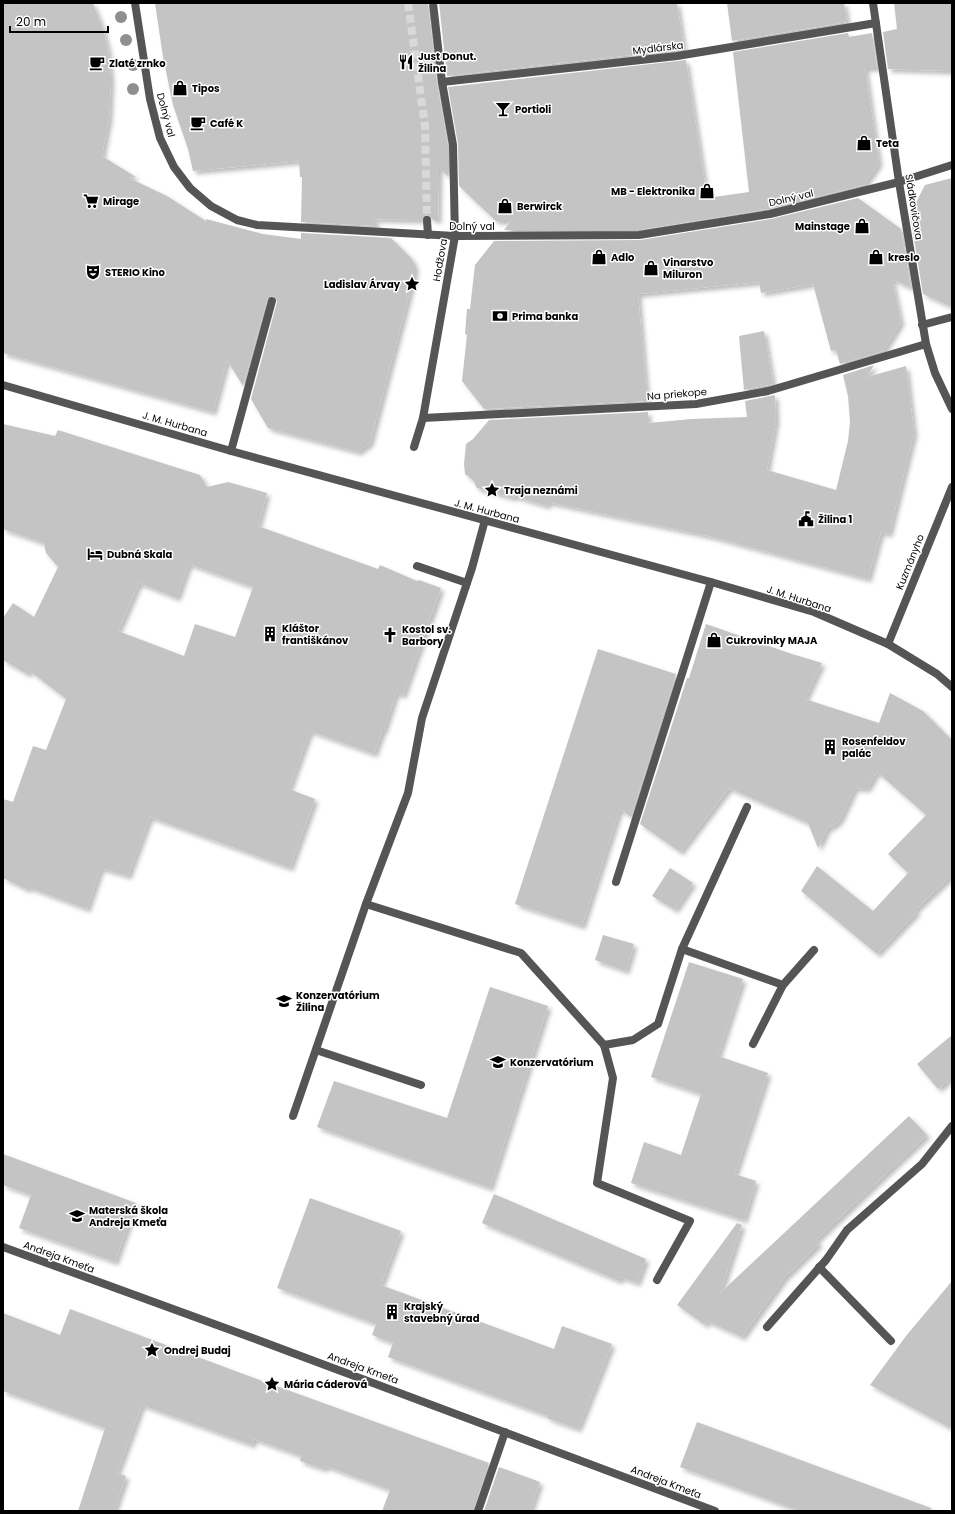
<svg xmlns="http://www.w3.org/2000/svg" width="955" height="1514" viewBox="0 0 955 1514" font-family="Poppins,sans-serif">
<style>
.building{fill:#c4c4c4;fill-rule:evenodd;filter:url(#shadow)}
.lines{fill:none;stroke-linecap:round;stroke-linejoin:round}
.street-tunnel{stroke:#d9d9d9;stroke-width:8;stroke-dasharray:8 4;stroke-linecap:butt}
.lane{stroke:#555;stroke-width:8}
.street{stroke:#555;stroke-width:8}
.tree{fill:#8f8f8f}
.labels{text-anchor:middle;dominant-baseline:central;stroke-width:3;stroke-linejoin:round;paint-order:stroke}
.street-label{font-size:10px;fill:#000;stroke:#fff}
.poi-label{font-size:10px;font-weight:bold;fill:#000;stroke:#fff;text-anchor:start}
</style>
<defs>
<filter id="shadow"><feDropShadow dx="3.5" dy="3.5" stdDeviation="2" flood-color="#0004"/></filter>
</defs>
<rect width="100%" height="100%" fill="#fff"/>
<g class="building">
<polygon points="3,3 93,3 103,29 108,49 111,79 109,118 102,156 136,177 129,178 167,196 206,221 206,219 263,234 301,239 301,233 391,238 412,259 415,266 415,272 370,443 358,452 268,428 251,399 277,302 276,297 273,296 268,297 267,300 243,386 227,360 213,412 3,353"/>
<polygon points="155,3 428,3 437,83 448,146 448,176 439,167 438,220 433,220 431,217 427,215 424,216 422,220 372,219 379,226 301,222 302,177 300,177 299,161 193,171 188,149 173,105 163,57"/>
<polygon points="439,3 677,3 684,49 447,76"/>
<polygon points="727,3 844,3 847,22 732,41"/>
<polygon points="894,3 952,3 952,71 888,69 883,32 897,29"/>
<polygon points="848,33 849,37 872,33 877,68 865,68 879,163 864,185 769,209 639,230 504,230 511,221 496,221 459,186 458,144 448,87 686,60 707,198 749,192 733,52"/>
<polygon points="952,178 952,307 923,294 910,214 925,185"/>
<polygon points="858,198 901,229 911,288 892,279 901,322 883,351 840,364 836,350 831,351 813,284 761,293 759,282 638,294 647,401 484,409 462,381 467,335 465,334 467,309 470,309 475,265 494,241 640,240 771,219"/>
<polygon points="764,331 773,384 744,390 739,336"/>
<polygon points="874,365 867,377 906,366 914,433 889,534 881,532 868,579 713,537 548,502 547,506 514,496 513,498 477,488 473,480 465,474 464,464 466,444 473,439 489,420 648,412 648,423 692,419 747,417 745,401 775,395 776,420 767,470 836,490 848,441 850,422 848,396 843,375"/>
<path d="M3 424 55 436 58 430 200 475 207 487 228 482 267 493 258 526 378 569 380 565 417 581 419 580 441 588 403 695 396 693 384 730H383L374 754 310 731 289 789 315 799 290 868 150 817 128 876 101 868 87 909 28 887V890L3 878V799L13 802 33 746 46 750 66 699 30 671 27 674 3 660V618L13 603 34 617 58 567 46 553 44 543 3 529ZM189 564 253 587 235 637 195 624 184 656 118 631 139 583 177 598Z"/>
<polygon points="706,624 792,654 822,663 805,699 879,723 890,693 923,711 952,740 952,875 915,910 917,912 877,954 801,891 817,866 873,911 908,873 888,854 926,815 877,772 867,789 855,788 840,820 833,826 828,828 818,848 808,823 729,788 680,852 640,824 687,678 689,678"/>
<polygon points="598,649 676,674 631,817 620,809 582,926 515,904"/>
<polygon points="670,868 693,883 675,910 652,896"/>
<polygon points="603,935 634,944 626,971 595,960"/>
<polygon points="689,962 743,979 718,1056 768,1073 735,1174 756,1181 744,1220 631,1183 644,1142 681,1155 701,1094 651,1077"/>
<polygon points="490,987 548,1006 490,1188 317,1127 334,1081 447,1118"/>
<polygon points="952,1035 952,1077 938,1089 917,1064"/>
<polygon points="909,1116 927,1135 816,1240 819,1244 785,1277 742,1337 707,1321 705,1325 677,1305 737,1223 742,1225 720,1293"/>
<polygon points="3,1154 136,1203 115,1262 19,1228 31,1195 3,1185"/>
<polygon points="494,1194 646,1259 637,1283 621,1277 619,1281 482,1223"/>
<polygon points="310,1198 401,1231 381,1285 554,1349 562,1326 612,1344 578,1429 547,1418 548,1416 388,1357 393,1343 372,1335 376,1324 277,1288"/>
<polygon points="952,1281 952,1429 870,1385 906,1336"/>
<polygon points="70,1309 246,1375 489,1463 473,1511 382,1511 390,1490 326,1466 324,1469 300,1461 301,1456 254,1439 252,1445 142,1405 117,1473 126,1476 114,1511 78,1511 105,1428 3,1391 3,1313 60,1335"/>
<polygon points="697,1422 931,1508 930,1511 800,1511 680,1467"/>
<polygon points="499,1467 540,1482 530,1511 484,1511"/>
</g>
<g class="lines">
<polyline class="street-tunnel" points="408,3 425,126 427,220"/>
<g class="lane">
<polyline points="231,451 272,301"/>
<polyline points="485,520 472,568 422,718 408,793 366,904 521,953 604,1045 613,1078 597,1183 690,1221 657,1280"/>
<polyline points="417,566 467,583"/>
<polyline points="616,882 711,582"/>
<polyline points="682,949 783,985"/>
<polyline points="753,1044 783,985 814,950"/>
<polyline points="604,1045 633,1040 658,1024 682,949 747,807"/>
<polyline points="316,1050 421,1085"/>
<polyline points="293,1116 366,904"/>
<polyline points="819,1267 891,1341"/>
<polyline points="767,1327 826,1260 847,1230 922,1164 952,1126"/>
<polyline points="478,1511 505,1432"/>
</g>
<g class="street">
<polyline points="135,3 150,99 160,138 174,167 190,188 211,206 237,220 257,225 455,236 639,235 770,214 899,182 952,165"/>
<polyline points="873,3 899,182 926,344 935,373 952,409"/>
<polyline points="442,82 677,56 876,23"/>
<polyline points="427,220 428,235"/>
<polyline points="922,325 952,317"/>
<polyline points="3,385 231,451 711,582 814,612 888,644 937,674 952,687"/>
<polyline points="423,418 696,404 768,391 926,344"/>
<polyline points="414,447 423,418 455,236 453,145 442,82 433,3"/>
<polyline points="888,644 952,487"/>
<polyline points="3,1247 258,1340 715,1511"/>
</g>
</g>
<g class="tree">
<circle cx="121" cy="17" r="6"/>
<circle cx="126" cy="40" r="6"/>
<circle cx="133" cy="65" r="6"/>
<circle cx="133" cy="89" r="6"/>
</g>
<defs>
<g id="restaurant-bare" transform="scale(1.2)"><path d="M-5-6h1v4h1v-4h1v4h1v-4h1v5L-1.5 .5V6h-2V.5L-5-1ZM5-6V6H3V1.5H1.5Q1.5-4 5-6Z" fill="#000" stroke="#fff" stroke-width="2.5" paint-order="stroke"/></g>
<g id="cafe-bare" transform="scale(1.2)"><path d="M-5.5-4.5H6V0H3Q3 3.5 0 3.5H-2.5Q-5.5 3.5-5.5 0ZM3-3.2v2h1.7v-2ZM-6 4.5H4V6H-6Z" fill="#000" stroke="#fff" stroke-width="2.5" paint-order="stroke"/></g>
<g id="shop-bare" transform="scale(1.2)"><path d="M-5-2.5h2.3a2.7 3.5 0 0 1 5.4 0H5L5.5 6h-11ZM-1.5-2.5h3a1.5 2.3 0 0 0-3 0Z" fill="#000" stroke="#fff" stroke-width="2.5" paint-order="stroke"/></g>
<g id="bar-bare" transform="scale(1.2)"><path d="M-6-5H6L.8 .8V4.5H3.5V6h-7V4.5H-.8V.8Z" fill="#000" stroke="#fff" stroke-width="2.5" paint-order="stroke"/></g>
<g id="supermarket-bare" transform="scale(1.2)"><path d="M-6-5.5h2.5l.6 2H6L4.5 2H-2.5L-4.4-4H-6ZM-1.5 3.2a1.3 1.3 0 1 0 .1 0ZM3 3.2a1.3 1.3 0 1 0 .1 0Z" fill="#000" stroke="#fff" stroke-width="2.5" paint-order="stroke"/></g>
<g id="theatre-bare" transform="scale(1.2)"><path d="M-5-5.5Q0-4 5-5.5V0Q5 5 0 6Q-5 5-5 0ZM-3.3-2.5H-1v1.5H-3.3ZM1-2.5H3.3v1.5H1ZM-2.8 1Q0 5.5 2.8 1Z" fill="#000" stroke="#fff" stroke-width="2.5" paint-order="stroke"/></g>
<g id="sight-bare" transform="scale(1.2)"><path d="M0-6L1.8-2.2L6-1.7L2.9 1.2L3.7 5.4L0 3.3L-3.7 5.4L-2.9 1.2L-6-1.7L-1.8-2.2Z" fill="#000" stroke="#fff" stroke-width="2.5" paint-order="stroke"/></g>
<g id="bank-bare" transform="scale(1.2)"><path d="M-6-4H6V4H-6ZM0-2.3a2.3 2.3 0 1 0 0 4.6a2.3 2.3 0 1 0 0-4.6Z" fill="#000" stroke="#fff" stroke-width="2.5" paint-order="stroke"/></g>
<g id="civic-bare" transform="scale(1.2)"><path d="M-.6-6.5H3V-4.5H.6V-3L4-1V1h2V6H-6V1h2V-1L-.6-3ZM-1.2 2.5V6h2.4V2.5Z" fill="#000" stroke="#fff" stroke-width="2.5" paint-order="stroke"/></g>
<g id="hotel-bare" transform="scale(1.2)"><path d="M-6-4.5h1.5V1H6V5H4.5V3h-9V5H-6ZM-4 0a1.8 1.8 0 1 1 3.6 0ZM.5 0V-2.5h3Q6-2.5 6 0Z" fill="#000" stroke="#fff" stroke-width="2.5" paint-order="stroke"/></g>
<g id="building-bare" transform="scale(1.2)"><path d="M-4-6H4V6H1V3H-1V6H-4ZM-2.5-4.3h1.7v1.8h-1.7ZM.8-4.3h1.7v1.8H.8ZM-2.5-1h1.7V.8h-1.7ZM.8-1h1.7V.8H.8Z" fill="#000" stroke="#fff" stroke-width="2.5" paint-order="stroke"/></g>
<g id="church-bare" transform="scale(1.2)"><path d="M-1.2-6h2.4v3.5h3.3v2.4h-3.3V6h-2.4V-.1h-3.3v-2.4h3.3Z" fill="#000" stroke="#fff" stroke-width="2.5" paint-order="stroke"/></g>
<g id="school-bare" transform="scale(1.2)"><path d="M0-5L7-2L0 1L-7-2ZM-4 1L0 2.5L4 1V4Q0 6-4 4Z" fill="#000" stroke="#fff" stroke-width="2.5" paint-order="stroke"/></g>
</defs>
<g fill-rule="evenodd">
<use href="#restaurant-bare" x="406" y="62"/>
<use href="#cafe-bare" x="97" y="63"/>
<use href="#shop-bare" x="180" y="88"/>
<use href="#bar-bare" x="503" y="109"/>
<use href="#cafe-bare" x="198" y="123"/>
<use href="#shop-bare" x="864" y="143"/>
<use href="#shop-bare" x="707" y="191"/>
<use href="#supermarket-bare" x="91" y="201"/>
<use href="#shop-bare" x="505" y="206"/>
<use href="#shop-bare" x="862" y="226"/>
<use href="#shop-bare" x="599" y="257"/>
<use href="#shop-bare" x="876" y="257"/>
<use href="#shop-bare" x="651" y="268"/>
<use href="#theatre-bare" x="93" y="272"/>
<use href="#sight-bare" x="412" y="284"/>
<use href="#bank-bare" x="500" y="316"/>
<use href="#sight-bare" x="492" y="490"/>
<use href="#civic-bare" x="806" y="519"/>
<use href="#hotel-bare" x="95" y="554"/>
<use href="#building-bare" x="270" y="634"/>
<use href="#church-bare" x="390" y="635"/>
<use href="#shop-bare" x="714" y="640"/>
<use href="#building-bare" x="830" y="747"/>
<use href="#school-bare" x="284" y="1001"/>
<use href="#school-bare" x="498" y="1062"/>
<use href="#school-bare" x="77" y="1216"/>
<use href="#building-bare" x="392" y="1312"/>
<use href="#sight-bare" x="152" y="1350"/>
<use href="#sight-bare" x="272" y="1384"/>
</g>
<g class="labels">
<g class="street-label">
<text transform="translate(658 48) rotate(-7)">Mydlárska</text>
<text transform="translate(166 115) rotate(75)">Dolný val</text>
<text transform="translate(791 198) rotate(-13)">Dolný val</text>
<text transform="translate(914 207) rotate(81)">Sládkovičova</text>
<text x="472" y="226">Dolný val</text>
<text transform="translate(440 260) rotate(-80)">Hodžova</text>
<text transform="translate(677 394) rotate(-5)">Na priekope</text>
<text transform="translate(175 424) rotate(16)">J. M. Hurbana</text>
<text transform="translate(487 511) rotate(15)">J. M. Hurbana</text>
<text transform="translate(910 562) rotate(-68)">Kuzmányho</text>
<text transform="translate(799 599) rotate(18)">J. M. Hurbana</text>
<text transform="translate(59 1257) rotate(20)">Andreja Kmeťa</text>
<text transform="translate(363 1368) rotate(20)">Andreja Kmeťa</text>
<text transform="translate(666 1482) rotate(21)">Andreja Kmeťa</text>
</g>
<g class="poi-label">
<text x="418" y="56">Just Donut.<tspan x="418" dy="12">Žilina</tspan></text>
<text x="109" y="63">Zlaté zrnko</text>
<text x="192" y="88">Tipos</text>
<text x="515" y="109">Portioli</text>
<text x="210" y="123">Café K</text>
<text x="876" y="143">Teta</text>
<text x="695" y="191" text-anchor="end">MB - Elektronika</text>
<text x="103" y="201">Mirage</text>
<text x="517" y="206">Berwirck</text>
<text x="850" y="226" text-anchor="end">Mainstage</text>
<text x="611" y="257">Adlo</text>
<text x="888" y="257">kreslo</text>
<text x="663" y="262">Vinarstvo<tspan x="663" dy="12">Miluron</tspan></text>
<text x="105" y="272">STERIO Kino</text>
<text x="400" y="284" text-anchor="end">Ladislav Árvay</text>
<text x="512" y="316">Prima banka</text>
<text x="504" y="490">Traja neznámi</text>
<text x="818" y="519">Žilina 1</text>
<text x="107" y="554">Dubná Skala</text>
<text x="282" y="628">Kláštor<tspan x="282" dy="12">františkánov</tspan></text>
<text x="402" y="629">Kostol sv.<tspan x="402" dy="12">Barbory</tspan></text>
<text x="726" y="640">Cukrovinky MAJA</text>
<text x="842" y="741">Rosenfeldov<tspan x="842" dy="12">palác</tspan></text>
<text x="296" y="995">Konzervatórium<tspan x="296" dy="12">Žilina</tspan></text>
<text x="510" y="1062">Konzervatórium</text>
<text x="89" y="1210">Materská škola<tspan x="89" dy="12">Andreja Kmeťa</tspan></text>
<text x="404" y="1306">Krajský<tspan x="404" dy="12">stavebný úrad</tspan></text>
<text x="164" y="1350">Ondrej Budaj</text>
<text x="284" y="1384">Mária Cáderová</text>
</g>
</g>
<rect width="955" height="1514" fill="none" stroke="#000000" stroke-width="8"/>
<path d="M10 26v6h98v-6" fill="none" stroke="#000000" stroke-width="2"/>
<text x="16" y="26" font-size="12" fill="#000000" stroke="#ffffff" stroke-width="3" paint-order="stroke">20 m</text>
</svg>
